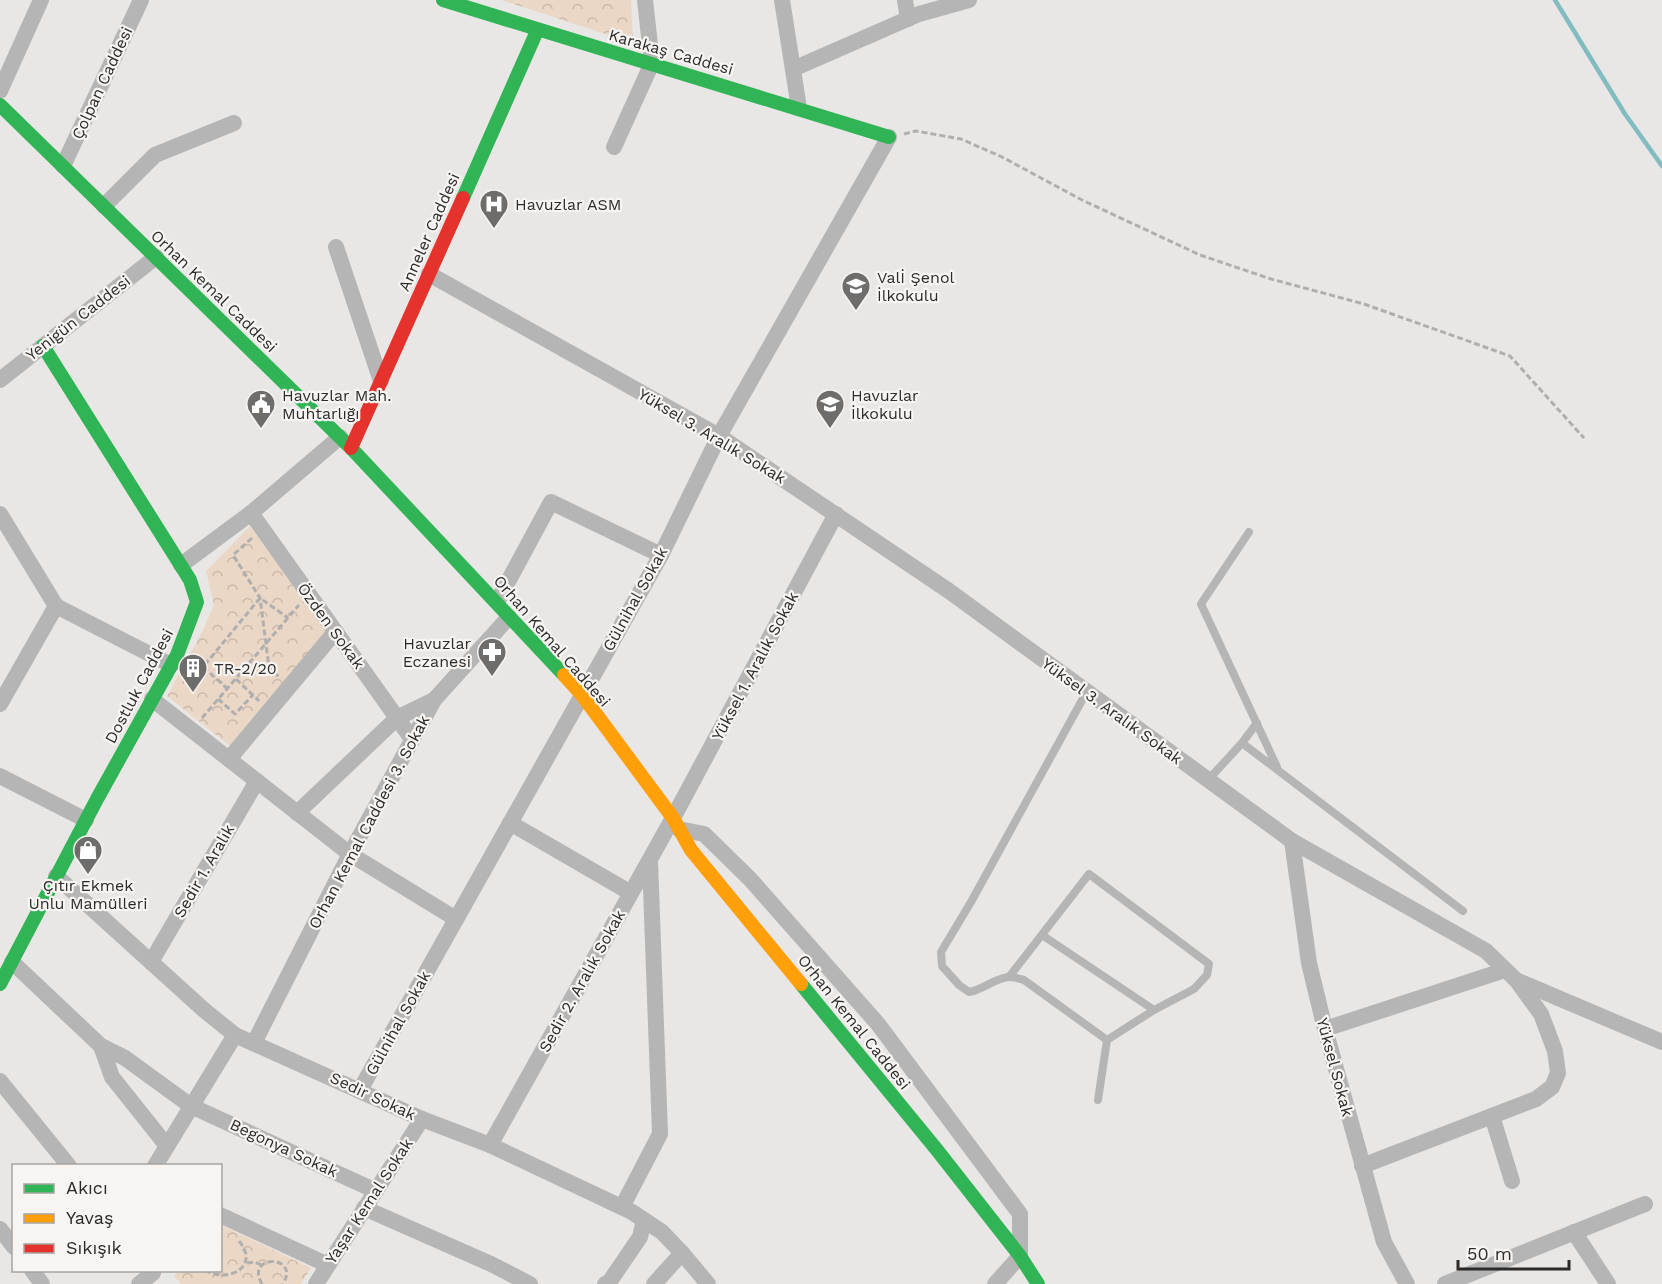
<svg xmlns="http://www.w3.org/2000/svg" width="1662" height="1284" viewBox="0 0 1662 1284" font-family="'Work Sans',sans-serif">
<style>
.park{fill:url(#park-crowns)}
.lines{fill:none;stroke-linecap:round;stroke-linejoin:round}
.stream{stroke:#81bcc1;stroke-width:4.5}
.path{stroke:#b0afaf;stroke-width:3;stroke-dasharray:6 3;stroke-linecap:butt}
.lane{stroke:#b5b5b5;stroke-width:8}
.street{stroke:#b5b5b5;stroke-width:16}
.fast{stroke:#30b455;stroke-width:14}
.slow{stroke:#ff9f0a;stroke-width:14}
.jam{stroke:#e5322d;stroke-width:14}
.labels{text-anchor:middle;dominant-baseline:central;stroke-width:4.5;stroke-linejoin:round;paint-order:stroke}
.street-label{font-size:16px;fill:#2c2b2a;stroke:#f7f4f1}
.poi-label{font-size:16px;fill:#2c2b2a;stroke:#f7f4f1;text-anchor:start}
</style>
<defs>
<pattern id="park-crowns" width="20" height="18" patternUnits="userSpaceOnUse" patternTransform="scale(1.5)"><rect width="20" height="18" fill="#ebd7c5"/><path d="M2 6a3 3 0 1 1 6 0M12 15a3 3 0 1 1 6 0" fill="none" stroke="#cab9a9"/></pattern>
</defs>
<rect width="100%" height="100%" fill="#e9e7e5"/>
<g class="park">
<polygon points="501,0 631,0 633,43"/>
<polygon points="250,526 328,631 230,746 167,696 203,630 214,605 206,571"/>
<polygon points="221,1225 311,1268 301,1284 181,1284 174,1276 178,1271 220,1270"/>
</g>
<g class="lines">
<polyline class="stream" points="1555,0 1625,114 1662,166"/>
<g class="path">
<polyline points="904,134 916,131 961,139 1002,157 1082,200 1200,255 1271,279 1364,304 1510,356 1584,438"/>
<polyline points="252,538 233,555 260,598 269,667 280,678"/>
<polyline points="236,679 259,701"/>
<polyline points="228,689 203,667 260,598 288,618"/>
<polyline points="218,699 235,714 253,695"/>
<polyline points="202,718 299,605"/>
<polyline points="247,1263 254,1262 262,1265"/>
<path d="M205 1270C227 1284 261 1267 239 1241"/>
<path d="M262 1284C244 1254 301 1254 283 1284"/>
</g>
<g class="lane">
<polyline points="1249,532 1201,604 1277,767"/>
<path d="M1086 693 971 902 941 952 942 966 959 985 969 992C983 990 996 977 1010 977 1014 977 1020 979 1024 980L1107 1040"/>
<polyline points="1242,743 1463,911"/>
<polyline points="1208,780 1242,743 1257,723"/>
<polyline points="1042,935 1154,1010"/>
<polyline points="1009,977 1089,874 1209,964 1207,975 1194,989 1154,1010 1107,1040 1098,1100"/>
</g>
<g class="street">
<polyline points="782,0 799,108"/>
<polyline points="905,0 908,19"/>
<polyline points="793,69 919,14 969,0"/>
<polyline points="0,91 41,0"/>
<polyline points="614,147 652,63 645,0"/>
<polyline points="63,166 141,0"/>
<polyline points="104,206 155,155 234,123"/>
<polyline points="336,247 381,381"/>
<polyline points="429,274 719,436 949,591 1292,841 1486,951 1517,981 1541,1014 1555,1051 1558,1073 1552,1087 1536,1099 1362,1166"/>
<polyline points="0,380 156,257"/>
<polyline points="251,513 412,739"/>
<polyline points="0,514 56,606 171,665"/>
<polyline points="181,565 251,513 340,437"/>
<polyline points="497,602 551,502 661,555"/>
<polyline points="152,699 350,854 456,919"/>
<polyline points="0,704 56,606"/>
<polyline points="229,759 335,632"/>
<polyline points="0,776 86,820"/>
<polyline points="297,813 397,718 434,700"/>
<polyline points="510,823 631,893"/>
<polyline points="679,829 704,834 750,879 878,1024 1020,1214 1020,1256 995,1284"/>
<polyline points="1292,841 1309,963 1325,1029 1384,1242 1407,1284"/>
<polyline points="56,876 204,1010 235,1035 422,1119 490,1145 632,1212 662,1232 682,1253 708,1284"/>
<polyline points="12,962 101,1046 125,1058 191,1106 376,1191"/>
<polyline points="151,962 257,781"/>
<polyline points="1518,981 1662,1042"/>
<polyline points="1325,1029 1505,970"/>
<polyline points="254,1043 350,854 434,700 509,617"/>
<polyline points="101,1046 112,1077 167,1146"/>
<polyline points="0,1081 69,1166"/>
<polyline points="360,1090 661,555 719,436 889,137"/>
<polyline points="1492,1116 1512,1181"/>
<polyline points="490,1145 673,818 836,514"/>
<polyline points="155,1166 235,1035"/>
<polyline points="622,1207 660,1134 650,861"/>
<polyline points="364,1208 491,1264 530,1284"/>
<polyline points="220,1215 328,1265"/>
<polyline points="0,1229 14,1247"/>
<polyline points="1574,1232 1608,1284"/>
<polyline points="32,1270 42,1284"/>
<polyline points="139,1284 153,1273"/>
<polyline points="316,1284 422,1119"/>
<polyline points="605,1284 610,1281 640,1237 644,1220"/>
<polyline points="654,1284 682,1253"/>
<polyline points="1445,1284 1645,1204"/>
</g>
<g class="fast">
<polyline points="443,0 889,137"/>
<polyline points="0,105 351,448 564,675"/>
<polyline points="463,198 537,31"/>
<polyline points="0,984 97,799 177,655 197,602 190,580 43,346"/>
<polyline points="801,984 937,1150 1020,1256 1038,1284"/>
</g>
<polyline class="slow" points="564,675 582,695 673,818 691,850 801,984"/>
<polyline class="jam" points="351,448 463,198"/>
</g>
<defs>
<g id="hospital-pin" transform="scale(1.5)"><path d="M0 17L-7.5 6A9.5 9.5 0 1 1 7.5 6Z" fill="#6e6d6b" stroke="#f7f4f1"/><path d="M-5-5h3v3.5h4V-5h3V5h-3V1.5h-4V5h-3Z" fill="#fff"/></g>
<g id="school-pin" transform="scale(1.5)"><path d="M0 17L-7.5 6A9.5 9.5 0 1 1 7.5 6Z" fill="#6e6d6b" stroke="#f7f4f1"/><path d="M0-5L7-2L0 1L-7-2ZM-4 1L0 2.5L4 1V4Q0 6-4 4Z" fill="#fff"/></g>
<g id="civic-pin" transform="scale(1.5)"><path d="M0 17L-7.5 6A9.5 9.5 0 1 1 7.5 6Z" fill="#6e6d6b" stroke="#f7f4f1"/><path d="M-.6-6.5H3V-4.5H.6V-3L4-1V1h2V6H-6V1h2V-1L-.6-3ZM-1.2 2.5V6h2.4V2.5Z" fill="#fff"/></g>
<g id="pharmacy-pin" transform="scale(1.5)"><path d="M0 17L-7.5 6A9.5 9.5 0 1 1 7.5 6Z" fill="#6e6d6b" stroke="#f7f4f1"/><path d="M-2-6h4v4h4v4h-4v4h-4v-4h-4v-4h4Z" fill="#fff"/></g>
<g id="building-pin" transform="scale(1.5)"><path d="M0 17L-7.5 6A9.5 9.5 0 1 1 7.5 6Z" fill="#6e6d6b" stroke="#f7f4f1"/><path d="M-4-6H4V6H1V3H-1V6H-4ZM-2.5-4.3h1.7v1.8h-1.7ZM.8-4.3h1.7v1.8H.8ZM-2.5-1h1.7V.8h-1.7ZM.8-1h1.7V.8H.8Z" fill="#fff"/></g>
<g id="shop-pin" transform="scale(1.5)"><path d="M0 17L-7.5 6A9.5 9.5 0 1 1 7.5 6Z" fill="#6e6d6b" stroke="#f7f4f1"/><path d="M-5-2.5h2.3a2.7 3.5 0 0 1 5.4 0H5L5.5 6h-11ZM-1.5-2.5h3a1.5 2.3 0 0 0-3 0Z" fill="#fff"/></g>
</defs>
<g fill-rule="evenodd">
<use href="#hospital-pin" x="494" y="204"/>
<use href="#school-pin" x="856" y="286"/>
<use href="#civic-pin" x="261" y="404"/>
<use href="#school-pin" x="830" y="404"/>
<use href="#pharmacy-pin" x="492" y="652"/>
<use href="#building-pin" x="193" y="668"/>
<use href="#shop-pin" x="88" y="850"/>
</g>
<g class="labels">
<g class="street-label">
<text transform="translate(671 52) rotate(16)">Karakaş Caddesi</text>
<text transform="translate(102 83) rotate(-65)">Çolpan Caddesi</text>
<text transform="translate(429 232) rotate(-66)">Anneler Caddesi</text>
<text transform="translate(214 291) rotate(44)">Orhan Kemal Caddesi</text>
<text transform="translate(78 318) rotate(-38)">Yenigün Caddesi</text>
<text transform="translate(712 436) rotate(31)">Yüksel 3. Aralık Sokak</text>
<text transform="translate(635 599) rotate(-61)">Gülnihal Sokak</text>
<text transform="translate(331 626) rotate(54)">Özden Sokak</text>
<text transform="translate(552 641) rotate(49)">Orhan Kemal Caddesi</text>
<text transform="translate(755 666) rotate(-62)">Yüksel 1. Aralık Sokak</text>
<text transform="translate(139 686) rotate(-62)">Dostluk Caddesi</text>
<text transform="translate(1112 711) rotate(36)">Yüksel 3. Aralık Sokak</text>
<text transform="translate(369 822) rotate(-62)">Orhan Kemal Caddesi 3. Sokak</text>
<text transform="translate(204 871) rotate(-60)">Sedir 1. Aralık</text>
<text transform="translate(582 981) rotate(-61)">Sedir 2. Aralık Sokak</text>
<text transform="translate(854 1022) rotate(51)">Orhan Kemal Caddesi</text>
<text transform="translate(398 1023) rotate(-61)">Gülnihal Sokak</text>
<text transform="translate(1335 1067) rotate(75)">Yüksel Sokak</text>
<text transform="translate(373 1096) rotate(25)">Sedir Sokak</text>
<text transform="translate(284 1148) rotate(25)">Begonya Sokak</text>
<text transform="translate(369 1201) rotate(-57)">Yaşar Kemal Sokak</text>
</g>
<g class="poi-label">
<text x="515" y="204">Havuzlar ASM</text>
<text x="877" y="277">Valİ Şenol<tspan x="877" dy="18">İlkokulu</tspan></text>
<text x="282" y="395">Havuzlar Mah.<tspan x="282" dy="18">Muhtarlığı</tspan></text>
<text x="851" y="395">Havuzlar<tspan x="851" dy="18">İlkokulu</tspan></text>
<text x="471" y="643" text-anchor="end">Havuzlar<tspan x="471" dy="18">Eczanesi</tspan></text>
<text x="214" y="668">TR-2/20</text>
<text x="88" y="885" text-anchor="middle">Çıtır Ekmek<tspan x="88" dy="18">Unlu Mamülleri</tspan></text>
</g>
</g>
<rect x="12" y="1164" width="210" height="108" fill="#f7f4f1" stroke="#a6a4a1" stroke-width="1.5"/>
<rect x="24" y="1184" width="30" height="9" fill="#30b455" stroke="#a6a4a1" stroke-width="1.5"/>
<text x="66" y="1194" font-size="18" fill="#2c2b2a">Akıcı</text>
<rect x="24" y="1214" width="30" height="9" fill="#ff9f0a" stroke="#a6a4a1" stroke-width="1.5"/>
<text x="66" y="1224" font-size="18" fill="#2c2b2a">Yavaş</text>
<rect x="24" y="1244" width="30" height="9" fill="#e5322d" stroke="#a6a4a1" stroke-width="1.5"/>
<text x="66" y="1254" font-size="18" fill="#2c2b2a">Sıkışık</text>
<path d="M1458 1260v9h111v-9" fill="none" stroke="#2c2b2a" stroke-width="3"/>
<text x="1467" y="1260" font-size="18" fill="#2c2b2a" stroke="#f7f4f1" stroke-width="4.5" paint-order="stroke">50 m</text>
</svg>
